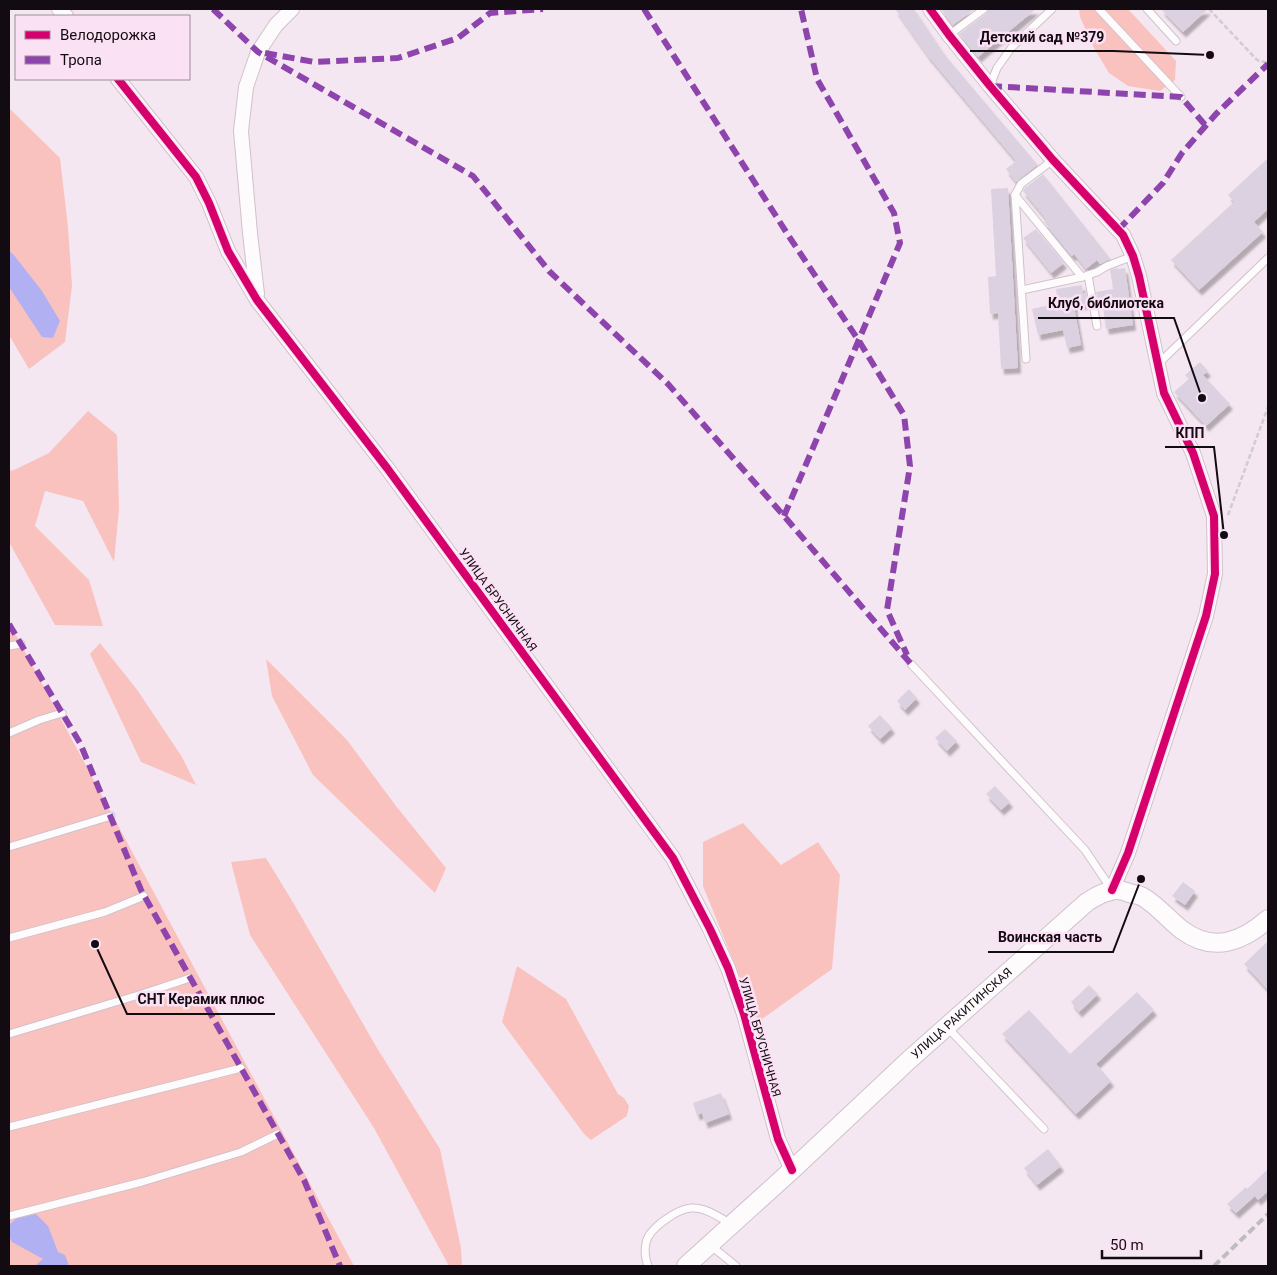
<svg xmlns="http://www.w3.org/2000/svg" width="1277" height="1275" viewBox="0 0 1277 1275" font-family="Roboto,sans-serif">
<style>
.green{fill:#fac2be}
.water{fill:#b1b0f2}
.building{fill:#dcd1e0;filter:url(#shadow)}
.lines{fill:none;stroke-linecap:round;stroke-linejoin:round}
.service-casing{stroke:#cec2cb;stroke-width:9}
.minor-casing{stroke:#cec2cb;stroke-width:16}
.tertiary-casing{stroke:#cec2cb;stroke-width:20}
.path{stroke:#d0cccf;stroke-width:2.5;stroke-dasharray:5 2.5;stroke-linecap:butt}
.service{stroke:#fefbfd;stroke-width:7}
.minor{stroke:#fefbfd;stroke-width:14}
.tertiary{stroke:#fefbfd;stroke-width:18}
.rail{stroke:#bfbcbe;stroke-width:4;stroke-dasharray:8 4;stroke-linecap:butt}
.quiet{stroke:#8e44ad;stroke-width:6;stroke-dasharray:12 6;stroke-linecap:butt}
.cycleway-casing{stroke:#fbe1f4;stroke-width:11}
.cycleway{stroke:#d6006c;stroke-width:8}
.labels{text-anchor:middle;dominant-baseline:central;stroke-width:5;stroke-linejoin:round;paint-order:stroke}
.street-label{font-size:12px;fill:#130b12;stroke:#fbe1f4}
.leader{fill:none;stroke:#130b12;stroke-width:2}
.callout-dot{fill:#130b12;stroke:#fbe1f4;stroke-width:2}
.callout-label{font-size:14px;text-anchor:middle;font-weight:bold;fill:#130b12;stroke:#fbe1f4;stroke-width:5;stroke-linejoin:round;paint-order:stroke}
</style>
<defs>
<filter id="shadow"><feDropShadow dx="3" dy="5.5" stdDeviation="1" flood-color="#0004"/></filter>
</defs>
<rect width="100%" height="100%" fill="#f5e7f1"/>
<g class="green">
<polygon points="1079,9 1128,9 1176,61 1175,80 1160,91 1128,86 1109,73 1094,48 1080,17"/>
<polygon points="9,108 60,158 68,227 72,286 65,342 29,369 9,335"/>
<polygon points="88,411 117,435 119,509 114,562 83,501 45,491 35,526 89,580 103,626 55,625 9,542 9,471 14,470 49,453"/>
<polygon points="9,622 354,1266 9,1266"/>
<polygon points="100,643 138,691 182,757 196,785 141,762 90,654"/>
<polygon points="266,659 347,740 396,806 446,868 435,893 313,775 272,696"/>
<polygon points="743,823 781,865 818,842 840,875 832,969 758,1022 703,886 703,842"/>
<polygon points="266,858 294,904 377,1048 440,1149 461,1248 462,1266 449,1266 374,1128 250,935 231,862"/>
<polygon points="517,966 566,999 618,1094 624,1098 629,1106 627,1116 591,1140 584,1134 502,1022"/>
</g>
<g class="water">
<polygon points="9,251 13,254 42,291 60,321 53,338 42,337 9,287"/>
<polygon points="36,1214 48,1226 58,1252 65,1255 69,1266 36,1266 37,1264 43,1259 12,1242 9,1236 10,1224 17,1218"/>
</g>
<g class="building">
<polygon points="895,9 914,9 944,54 1037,164 1036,166 1016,182 1006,169 1016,161 928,56"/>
<polygon points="941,9 975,9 953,25"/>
<polygon points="989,9 1036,9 978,57 959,34 987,13"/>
<polygon points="1161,9 1208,9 1183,32"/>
<polygon points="1268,158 1268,209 1254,222 1263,232 1199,290 1171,260 1234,202 1228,195"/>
<polygon points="1043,174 1109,257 1110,259 1100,264 1097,260 1086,269 1074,254 1072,256 1044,222 1047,220 1023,191 1025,188"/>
<polygon points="1008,188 1018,368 1001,369 998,313 990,314 988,277 996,276 991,189"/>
<polygon points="1036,229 1064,263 1051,273 1023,238"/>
<polygon points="1117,268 1118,269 1125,268 1133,325 1106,329 1102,301 1098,301 1096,292 1113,289 1110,270"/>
<polygon points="1082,285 1083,293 1086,293 1088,303 1074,306 1081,345 1067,348 1063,330 1038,335 1032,309 1058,303 1056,289"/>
<polygon points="1200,362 1208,371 1203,375 1230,404 1206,426 1174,392 1189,379 1185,375"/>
<polygon points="909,689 917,698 905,710 897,701"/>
<polygon points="880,715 892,728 880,739 868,726"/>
<polygon points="945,729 957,741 947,751 935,738"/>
<polygon points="995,786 1010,802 1001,810 986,794"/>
<polygon points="1183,882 1195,891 1185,905 1172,896"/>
<polygon points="1268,941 1268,990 1244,964"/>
<polygon points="1089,985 1098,994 1079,1012 1071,1002"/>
<polygon points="1137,992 1154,1010 1096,1064 1111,1081 1076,1114 1002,1034 1029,1010 1070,1054"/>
<polygon points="721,1093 729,1114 705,1123 702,1113 697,1115 693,1103"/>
<polygon points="1048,1149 1061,1166 1037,1185 1024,1168"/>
<polygon points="1268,1169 1268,1191 1258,1200 1255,1196 1236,1213 1227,1204 1246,1187 1247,1189"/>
</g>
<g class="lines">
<g class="service-casing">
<g id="service">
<polyline points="1099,9 1181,97"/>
<polyline points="1147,9 1176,41"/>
<polyline points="949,35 984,9"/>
<polyline points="990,86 997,68 1012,47 1052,9"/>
<polyline points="1015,195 1082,277"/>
<polyline points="1088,275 1097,326"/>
<polyline points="1022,290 1082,277 1097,272 1107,266 1133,256"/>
<polyline points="1026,359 1015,195 1021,184 1053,160"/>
<polyline points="1158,364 1268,258"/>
<polyline points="9,646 21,644"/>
<polyline points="911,664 1085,850 1112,890"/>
<polyline points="9,733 39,720 62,713"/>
<polyline points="9,847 111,816"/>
<polyline points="9,938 105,912 144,896"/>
<polyline points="947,1027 1044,1129"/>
<polyline points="9,1034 142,994 190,978"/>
<polyline points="9,1127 241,1068"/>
<polyline points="9,1216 142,1182 241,1152 278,1134"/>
<polyline points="710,1245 736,1266"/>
<path d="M648 1266C645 1258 644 1252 646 1243 648 1229 677 1209 691 1208 705 1207 719 1217 731 1224"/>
</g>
</g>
<g class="minor-casing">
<g id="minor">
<polyline points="59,9 66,16"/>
<polyline points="930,9 949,35 990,86 1053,160 1123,235 1133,256 1139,276 1164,393 1193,453 1214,516 1215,574 1206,616 1128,853 1112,890"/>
<polyline points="118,79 196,177 209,203 228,251 257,300 387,468 673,858 710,929 728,968 744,1014 778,1139 792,1170"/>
<polyline points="257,294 250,233 241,131 246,87 258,52 276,25 292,9"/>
</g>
</g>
<g class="tertiary-casing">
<g id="tertiary">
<path id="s1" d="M686 1266 792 1170 909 1060 1087 902C1094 898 1102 892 1111 891 1116 889 1124 891 1129 893 1133 894 1137 894 1141 896 1155 903 1169 920 1182 930 1213 953 1242 942 1268 919"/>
</g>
</g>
<g class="path">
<polyline points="1209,9 1257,60 1268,63"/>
<polyline points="1228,515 1268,407"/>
</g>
<use href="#service" class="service"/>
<use href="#minor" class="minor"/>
<use href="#tertiary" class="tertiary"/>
<polyline class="rail" points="1214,1266 1268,1214"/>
<g class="quiet">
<polyline points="213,9 258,52 473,176 549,271 668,384 784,516 911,664"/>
<polyline points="644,9 790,238 859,341 904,415 910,466 887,610 907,655"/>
<polyline points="265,53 314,62 398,58 458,38 490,13 543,9"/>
<polyline points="990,86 1181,97 1206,126"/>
<polyline points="1118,230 1163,183 1182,153 1216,114 1268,64"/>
<polyline points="784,516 900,243 894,213 817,79 801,9"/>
<polyline points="9,624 80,743 141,890 304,1180 340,1266"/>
</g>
<g class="cycleway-casing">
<g id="cycleway">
<polyline points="930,9 949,35 990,86 1053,160 1123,235 1133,256 1139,276 1164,393 1193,453 1214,516 1215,574 1206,616 1128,853 1112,890"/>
<polyline points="118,79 196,177 209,203 228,251 257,300 387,468 673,858 710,929 728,968 744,1014 778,1139 792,1170"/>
</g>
</g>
<use href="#cycleway" class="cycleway"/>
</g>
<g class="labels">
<g class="street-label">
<text transform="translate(498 600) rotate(54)">УЛИЦА БРУСНИЧНАЯ</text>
<text stroke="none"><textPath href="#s1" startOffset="374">УЛИЦА РАКИТИНСКАЯ</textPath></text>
<text transform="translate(760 1037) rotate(74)">УЛИЦА БРУСНИЧНАЯ</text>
</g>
</g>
<path class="leader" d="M1210 55L1114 51H970M1202 398L1174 318H1038M1224 535L1214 447H1165M1141 879L1113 952H988M95 944L127 1014H275"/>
<g class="callout-dot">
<circle cx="1210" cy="55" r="5"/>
<circle cx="1202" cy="398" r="5"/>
<circle cx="1224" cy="535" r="5"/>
<circle cx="1141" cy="879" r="5"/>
<circle cx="95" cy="944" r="5"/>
</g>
<g class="callout-label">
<text x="1042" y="42">Детский сад №379</text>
<text x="1106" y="308">Клуб, библиотека</text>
<text x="1190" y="438">КПП</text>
<text x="1050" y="942">Воинская часть</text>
<text x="201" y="1004">СНТ Керамик плюс</text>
</g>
<rect width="1277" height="1275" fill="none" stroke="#130b12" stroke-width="20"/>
<rect x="15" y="15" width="175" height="65" fill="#fbe1f4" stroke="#9e8b9a"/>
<rect x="25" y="31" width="25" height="8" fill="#d6006c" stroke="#9e8b9a"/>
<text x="60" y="40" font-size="15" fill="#130b12">Велодорожка</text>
<rect x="25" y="56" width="25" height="8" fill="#8e44ad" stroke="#9e8b9a"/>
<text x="60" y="65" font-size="15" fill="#130b12">Тропа</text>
<path d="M1102 1250v8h99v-8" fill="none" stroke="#130b12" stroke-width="2.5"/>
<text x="1110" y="1250" font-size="15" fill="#130b12" stroke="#fbe1f4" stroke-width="4" paint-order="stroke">50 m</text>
</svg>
